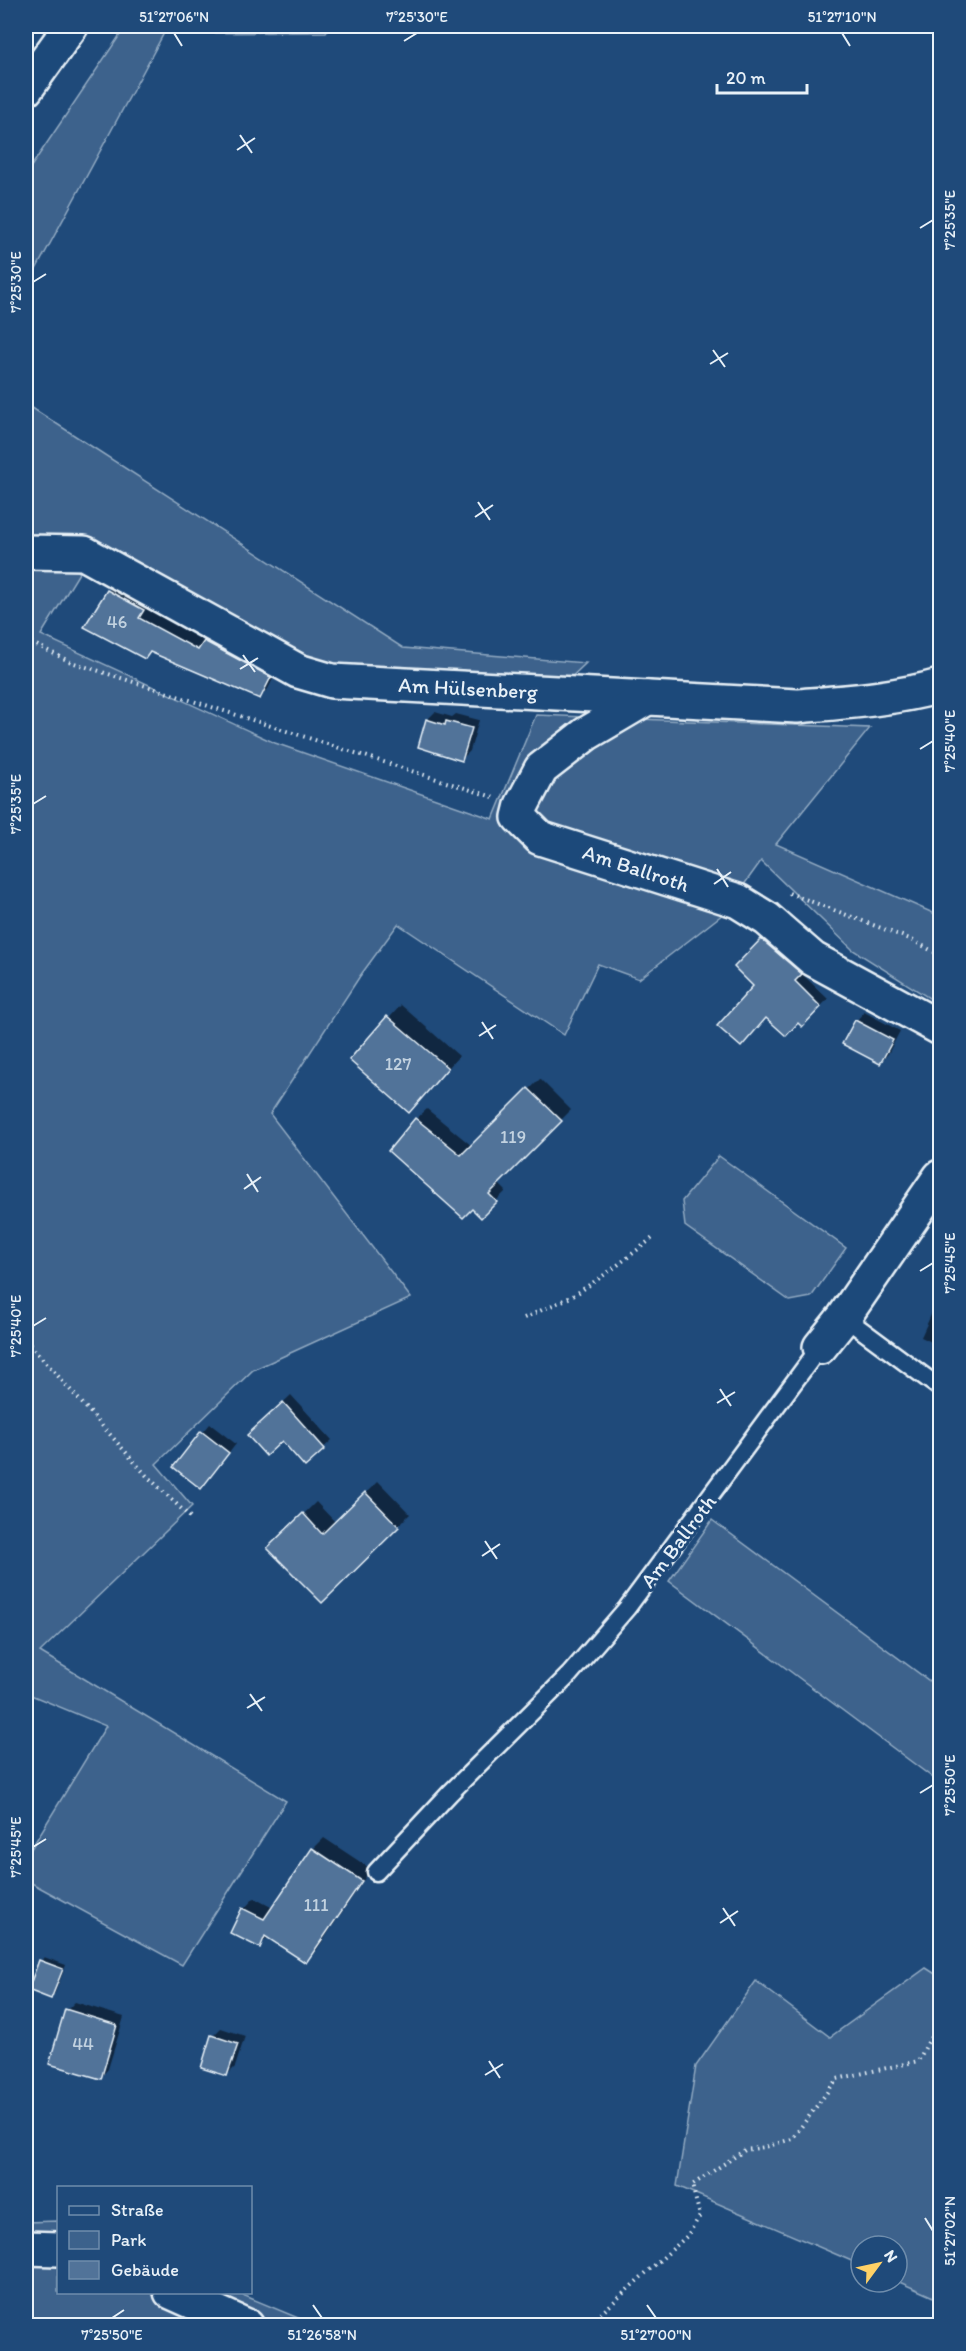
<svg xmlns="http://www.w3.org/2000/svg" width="966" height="2351" viewBox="0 0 966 2351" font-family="Itim,sans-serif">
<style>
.green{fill:#3c628c;stroke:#92aac2;stroke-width:1.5}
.shadow{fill:#0007}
.building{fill:#517399;stroke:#e8f1f8;stroke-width:1.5}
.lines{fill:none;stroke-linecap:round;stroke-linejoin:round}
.service-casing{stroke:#e8f1f8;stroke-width:21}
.minor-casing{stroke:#e8f1f8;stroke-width:38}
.motorway-casing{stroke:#e8f1f8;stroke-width:38}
.path{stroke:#e8f1f8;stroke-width:4;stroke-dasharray:1.5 4.5;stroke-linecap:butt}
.service{stroke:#1f4a7a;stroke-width:16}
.minor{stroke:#1f4a7a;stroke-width:33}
.motorway{stroke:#1f4a7a;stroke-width:33}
.ticks{fill:none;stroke:#e8f1f8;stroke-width:2}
.labels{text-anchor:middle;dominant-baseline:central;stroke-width:6;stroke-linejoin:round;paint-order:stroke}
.number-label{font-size:18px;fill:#c2d2e0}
.street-label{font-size:21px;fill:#e8f1f8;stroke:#1f4a7a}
.neatline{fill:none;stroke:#e8f1f8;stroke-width:2}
.ticks-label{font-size:15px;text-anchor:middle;fill:#e8f1f8}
</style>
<rect width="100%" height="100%" fill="#1f4a7a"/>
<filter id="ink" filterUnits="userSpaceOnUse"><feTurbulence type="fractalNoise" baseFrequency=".0167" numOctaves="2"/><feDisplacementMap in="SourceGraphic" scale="12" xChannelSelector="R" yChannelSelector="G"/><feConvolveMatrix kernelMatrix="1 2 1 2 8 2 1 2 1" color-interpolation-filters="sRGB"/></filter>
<g filter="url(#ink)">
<g class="green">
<polygon points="126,26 330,26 326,32 164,33 26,288 26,174"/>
<polygon points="26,404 403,648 586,663 566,682 333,673 98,542 41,635 275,743 493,819 536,715 870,728 776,844 940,916 940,1005 853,950 761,861 723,914 639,979 598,964 564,1035 398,924 360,976 270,1114 411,1298 253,1370 156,1464 192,1506 40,1652 286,1801 182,1965 26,1880 26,1857 106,1726 26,1693"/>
<polygon points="719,1156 846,1248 811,1297 790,1301 685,1226 682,1201"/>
<polygon points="712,1520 940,1689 940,1783 669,1581"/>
<polygon points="926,1968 940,1977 940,2300 897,2281 897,2246 861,2246 861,2265 677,2186 696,2066 756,1981 830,2037"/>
<polygon points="58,2221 58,2292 238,2293 315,2325 26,2325 26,2222"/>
</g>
<g class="shadow">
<polygon points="116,583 151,601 146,609 205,642 213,633 278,669 268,689 260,697 151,650 108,591"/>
<polygon points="435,712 452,717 456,714 479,720 470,751 462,759 427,720"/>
<polygon points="769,932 808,966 801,973 828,999 802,1025 736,967"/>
<polygon points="401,1005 459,1056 409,1111 351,1060"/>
<polygon points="864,1012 900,1031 888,1054 880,1063 856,1021"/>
<polygon points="540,1079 571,1110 498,1183 506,1191 481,1216 416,1119 427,1109 472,1146"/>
<polygon points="940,1295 940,1346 921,1337"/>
<polygon points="291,1395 332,1440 305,1465 282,1439 257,1427"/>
<polygon points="210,1424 236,1444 209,1479 175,1466"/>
<polygon points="378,1481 410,1514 322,1601 269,1548 316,1502 336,1523"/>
<polygon points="324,1838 371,1869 316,1951 306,1961 269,1937 259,1946 244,1909 254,1898 273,1908 313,1849"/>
<polygon points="44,1957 66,1965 55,1993 51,1997 30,1989 41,1961"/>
<polygon points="75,2002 124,2017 108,2069 100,2078 67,2010"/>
<polygon points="221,2028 245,2036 235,2067 227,2075 213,2036"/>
</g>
<g class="building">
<polygon points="107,590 144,610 139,618 198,650 204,641 271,677 260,699 150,652 145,659 84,627"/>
<polygon points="426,719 445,725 446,721 472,728 462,761 418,747"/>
<polygon points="761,939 802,974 795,981 821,1007 802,1027 798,1023 786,1036 766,1018 741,1047 717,1026 753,986 734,967"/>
<polygon points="387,1016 448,1068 409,1113 349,1060"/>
<polygon points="855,1020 893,1040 880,1064 842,1044"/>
<polygon points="528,1088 562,1121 489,1194 497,1202 481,1218 472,1209 463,1218 388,1151 415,1118 461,1155"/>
<polygon points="283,1402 325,1449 305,1467 282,1441 266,1456 247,1435"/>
<polygon points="201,1431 229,1453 201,1489 173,1467"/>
<polygon points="365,1492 399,1527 322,1603 267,1548 303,1513 322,1534"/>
<polygon points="312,1848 362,1881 306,1963 265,1936 260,1948 230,1933 242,1908 264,1919"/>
<polygon points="39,1960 63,1969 51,1999 28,1990"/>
<polygon points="65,2009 117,2025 101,2079 49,2064"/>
<polygon points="211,2035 238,2044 227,2076 201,2068"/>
</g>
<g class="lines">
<g class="service-casing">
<g id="service">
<polyline points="844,1317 940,1388"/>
<polyline points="376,1872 450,1793 569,1675 627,1608 820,1347"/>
</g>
</g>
<g class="minor-casing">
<g id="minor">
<path d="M26 552 84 553 298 671 332 681 797 706C845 702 894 699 940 686"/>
<polyline points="647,698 586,734 541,769 522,805 519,817 540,838 738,901 767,919 813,959 940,1028"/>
<polyline points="820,1347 844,1317 940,1177"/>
<polyline points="26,2248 58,2249"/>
<polyline points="171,2292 247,2326"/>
</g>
</g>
<g class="motorway-casing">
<polyline id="motorway" points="26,89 71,26"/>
</g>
<g class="path">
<polyline points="26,640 71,662 493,797"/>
<polyline points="789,893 910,939 940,955"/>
<polyline points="524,1318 573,1296 610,1271 654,1237"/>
<polyline points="26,1340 146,1475 190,1517"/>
<polyline points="587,2326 687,2236 700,2216 692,2185 745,2150 765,2147 792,2139 837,2079 918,2061 940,2020"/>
</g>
<use href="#service" class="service"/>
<use href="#minor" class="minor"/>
<use href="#motorway" class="motorway"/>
</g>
</g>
<path class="ticks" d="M174 33 182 46M842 33 850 46M404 41 417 33M240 135 252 153M237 150 255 138M920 228 933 220M33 282 46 274M713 350 725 367M710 364 728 353M478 502 490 520M475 517 493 505M243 655 255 672M240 669 258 658M920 749 933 741M33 804 46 796M717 869 728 887M714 884 731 872M482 1022 493 1039M479 1036 496 1025M247 1174 258 1192M244 1189 261 1177M920 1271 933 1263M33 1326 46 1318M720 1389 731 1406M717 1403 735 1392M485 1541 497 1559M482 1556 500 1544M250 1694 262 1711M247 1708 265 1697M920 1793 933 1785M33 1847 46 1839M723 1908 735 1926M720 1923 738 1911M489 2061 500 2078M485 2075 503 2064M925 2218 933 2231M313 2305 322 2318M647 2305 656 2318M112 2318 124 2310"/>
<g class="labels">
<g class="number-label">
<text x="117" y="622">46</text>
<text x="398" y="1064">127</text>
<text x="513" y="1137">119</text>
<text x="316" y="1905">111</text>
<text x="83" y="2044">44</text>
</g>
<g class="street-label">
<text transform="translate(468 688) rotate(3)">Am Hülsenberg</text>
<text transform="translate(636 868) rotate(18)">Am Ballroth</text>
<text transform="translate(678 1541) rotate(-53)">Am Ballroth</text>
</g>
</g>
<rect width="966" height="2351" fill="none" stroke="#1f4a7a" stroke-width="66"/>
<rect x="57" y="2186" width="195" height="108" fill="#1f4a7a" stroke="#6f8dac" stroke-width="1.5"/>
<rect x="69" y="2206" width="30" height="9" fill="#1f4a7a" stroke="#6f8dac" stroke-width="1.5"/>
<text x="111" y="2216" font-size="18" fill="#e8f1f8">Straße</text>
<rect x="69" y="2231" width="30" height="18" fill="#3c628c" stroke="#6f8dac" stroke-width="1.5"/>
<text x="111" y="2246" font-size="18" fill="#e8f1f8">Park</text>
<rect x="69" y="2261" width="30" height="18" fill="#517399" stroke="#6f8dac" stroke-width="1.5"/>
<text x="111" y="2276" font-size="18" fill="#e8f1f8">Gebäude</text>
<g transform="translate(879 2264) rotate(57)"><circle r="28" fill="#1f4a7a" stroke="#6f8dac" stroke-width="1.5"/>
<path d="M0-4.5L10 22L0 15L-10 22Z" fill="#ffd166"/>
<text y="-9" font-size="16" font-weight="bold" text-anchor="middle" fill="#e8f1f8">N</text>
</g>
<path d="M717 84v9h90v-9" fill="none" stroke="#e8f1f8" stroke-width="3"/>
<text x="726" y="84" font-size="18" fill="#e8f1f8" stroke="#1f4a7a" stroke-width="4.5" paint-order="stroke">20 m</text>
<rect x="33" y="33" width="900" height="2285" class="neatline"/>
<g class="ticks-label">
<text x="174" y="22">51°27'06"N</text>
<text x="417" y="22">7°25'30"E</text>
<text x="842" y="22">51°27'10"N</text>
<text transform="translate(950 220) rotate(-90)" y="5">7°25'35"E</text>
<text transform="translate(16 282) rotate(-90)" y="5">7°25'30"E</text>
<text transform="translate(950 741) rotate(-90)" y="5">7°25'40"E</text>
<text transform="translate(16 804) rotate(-90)" y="5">7°25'35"E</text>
<text transform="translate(950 1263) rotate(-90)" y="5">7°25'45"E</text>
<text transform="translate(16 1326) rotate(-90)" y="5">7°25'40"E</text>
<text transform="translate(950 1785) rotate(-90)" y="5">7°25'50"E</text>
<text transform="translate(16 1847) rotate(-90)" y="5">7°25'45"E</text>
<text transform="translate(950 2231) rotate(-90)" y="5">51°27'02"N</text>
<text x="112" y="2340">7°25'50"E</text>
<text x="322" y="2340">51°26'58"N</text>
<text x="656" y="2340">51°27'00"N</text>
</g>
</svg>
